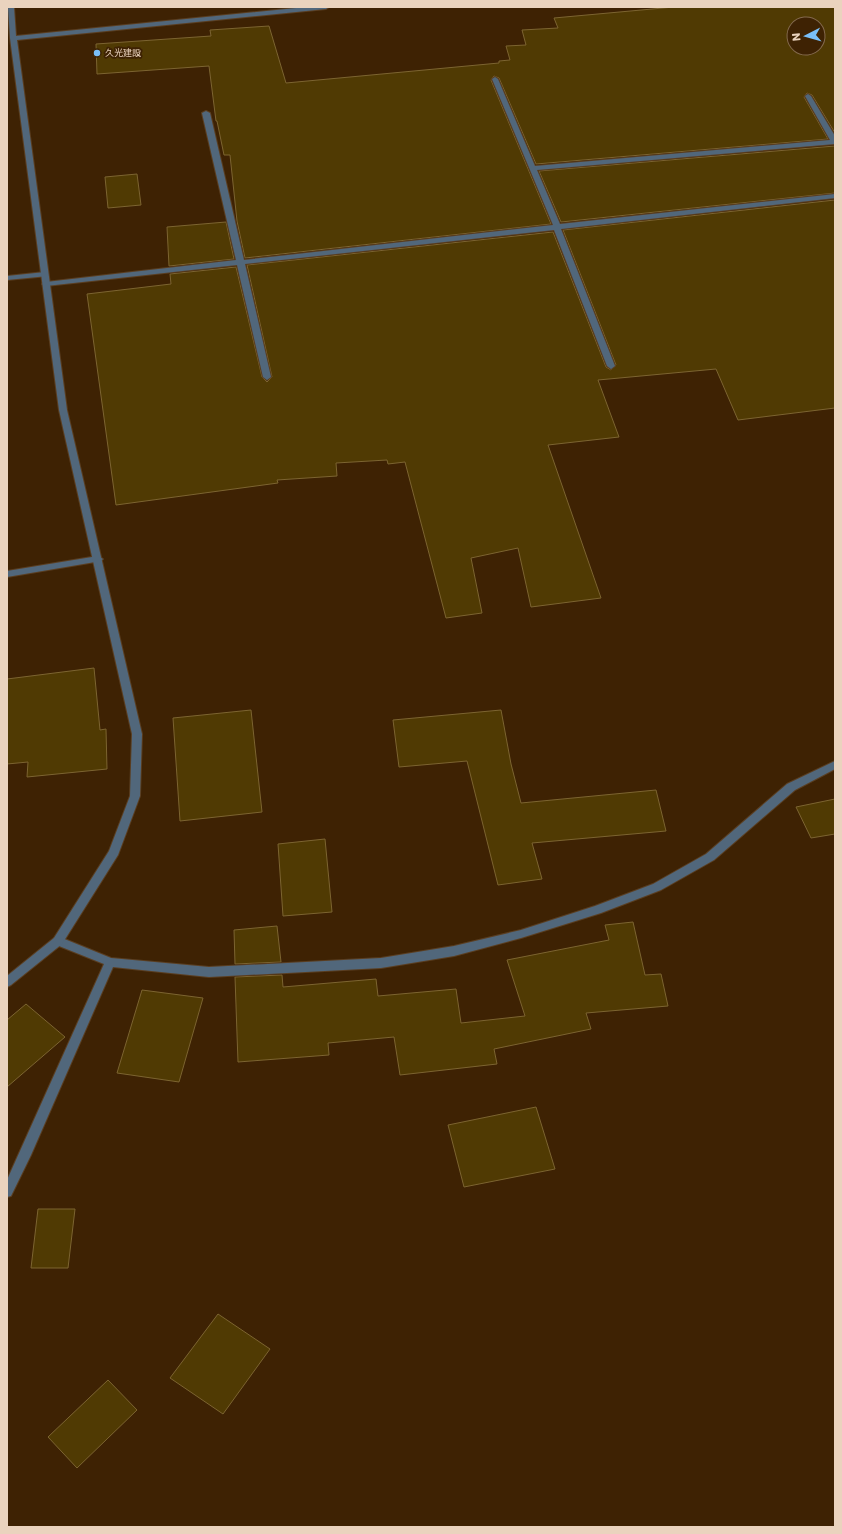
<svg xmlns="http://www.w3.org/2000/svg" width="842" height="1534" viewBox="0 0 842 1534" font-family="Poppins,'Noto Sans JP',sans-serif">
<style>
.building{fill:#503a03;stroke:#7c6431;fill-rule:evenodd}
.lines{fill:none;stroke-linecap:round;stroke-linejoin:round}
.service-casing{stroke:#5a3e21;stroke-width:2}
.minor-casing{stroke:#5a3e21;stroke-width:2}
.tertiary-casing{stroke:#5a3e21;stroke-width:2}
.service{fill:#51677b;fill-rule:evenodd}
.minor{fill:#51677b;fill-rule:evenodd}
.tertiary{fill:#51677b;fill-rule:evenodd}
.poi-dot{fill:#79bff8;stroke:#3e2203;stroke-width:1.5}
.labels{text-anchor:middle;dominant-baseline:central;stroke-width:3.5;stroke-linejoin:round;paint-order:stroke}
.far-poi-label{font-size:9px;fill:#ead3be;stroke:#3e2203;text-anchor:start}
</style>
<rect width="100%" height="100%" fill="#3e2203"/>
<g class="building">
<path d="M674 7H835V133L812 95 807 93 804 97 828 139 536 164 499 78 494 76 491 80 551 224 245 258 237 221 230 155H224L217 121H216L209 66 97 74 96 44 211 36 210 30 269 26 286 83 499 63V61L510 60 506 46 526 45 522 30 558 28 554 18ZM794 24H818V48H794Z"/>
<polygon points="835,146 835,193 561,222 539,171"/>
<polygon points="137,174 141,205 108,208 105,177"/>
<polygon points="835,200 835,408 738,420 716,369 598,380 619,437 548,445 601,598 531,607 518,548 471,558 482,613 446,618 405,462 388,464 387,460 336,463 337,476 277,480 278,483 116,505 87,294 171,284 170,274 236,267 262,377 267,382 272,377 247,265 553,232 606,367 611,370 616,365 563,230"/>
<polygon points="226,222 234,259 169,266 167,227"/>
<polygon points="94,668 100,730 106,729 107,769 27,777 28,762 7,764 7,679"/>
<polygon points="251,710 262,812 180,821 173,718"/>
<polygon points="501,710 511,764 521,803 656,790 666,831 532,843 542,879 498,885 467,761 399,767 393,720"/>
<polygon points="835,799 835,834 811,838 796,807"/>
<polygon points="325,839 332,912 283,916 278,844"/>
<polygon points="633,922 645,975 661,974 668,1006 586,1013 591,1029 494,1049 497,1064 400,1075 394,1037 328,1043 329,1055 238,1062 235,977 282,975 283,987 376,979 378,996 456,989 461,1023 525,1016 507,960 609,940 605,925"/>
<polygon points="277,926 281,962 235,964 234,930"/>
<polygon points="142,990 203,998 179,1082 117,1073"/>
<polygon points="26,1004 65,1037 7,1087 7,1020"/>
<polygon points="536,1107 555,1169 464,1187 448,1125"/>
<polygon points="38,1209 75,1209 68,1268 31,1268"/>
<polygon points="218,1314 270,1349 223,1414 170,1378"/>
<polygon points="108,1380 137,1410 77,1468 48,1437"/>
</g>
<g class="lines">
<g class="service-casing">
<polygon id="service" points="98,556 103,559 101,561 7,577 7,571"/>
</g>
<g class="minor-casing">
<g id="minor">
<polygon points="495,77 498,79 535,166 830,140 805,96 808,94 811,96 835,136 835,144 537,170 560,224 835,194 835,198 561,229 615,366 611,369 607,366 554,230 245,264 271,377 267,380 263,377 237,265 46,286 42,284 46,282 236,260 202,113 206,111 210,113 244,260 553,225 492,79"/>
<polygon points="45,272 48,272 48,276 7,280 7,276"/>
<polygon points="835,761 835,769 795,790 714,860 661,890 601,913 521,938 454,956 381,968 209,977 113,967 31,1155 11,1196 7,1197 7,1180 104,964 54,944 53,941 54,938 58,937 62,938 111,958 209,967 381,958 454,946 521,930 595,906 653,884 706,854 787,784"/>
</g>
</g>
<g class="tertiary-casing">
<polygon id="tertiary" points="8,7 14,7 16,36 306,7 329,7 326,9 17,40 67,410 142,734 140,796 118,855 62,944 11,985 7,987 7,976 54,938 109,851 130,796 132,734 59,410 10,38"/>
</g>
<use href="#service" class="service"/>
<use href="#minor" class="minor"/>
<use href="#tertiary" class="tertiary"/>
</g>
<circle class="poi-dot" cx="97" cy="53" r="4"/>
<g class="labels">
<g class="far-poi-label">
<text x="105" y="53">久光建設</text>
</g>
</g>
<rect width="842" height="1534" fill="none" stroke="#ead3be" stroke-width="16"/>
<g transform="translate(806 36) rotate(264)"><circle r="19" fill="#3e2203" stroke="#83694e"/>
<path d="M0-3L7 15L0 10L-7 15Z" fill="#79bff8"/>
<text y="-6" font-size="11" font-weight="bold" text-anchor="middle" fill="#ead3be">N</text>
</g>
</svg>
